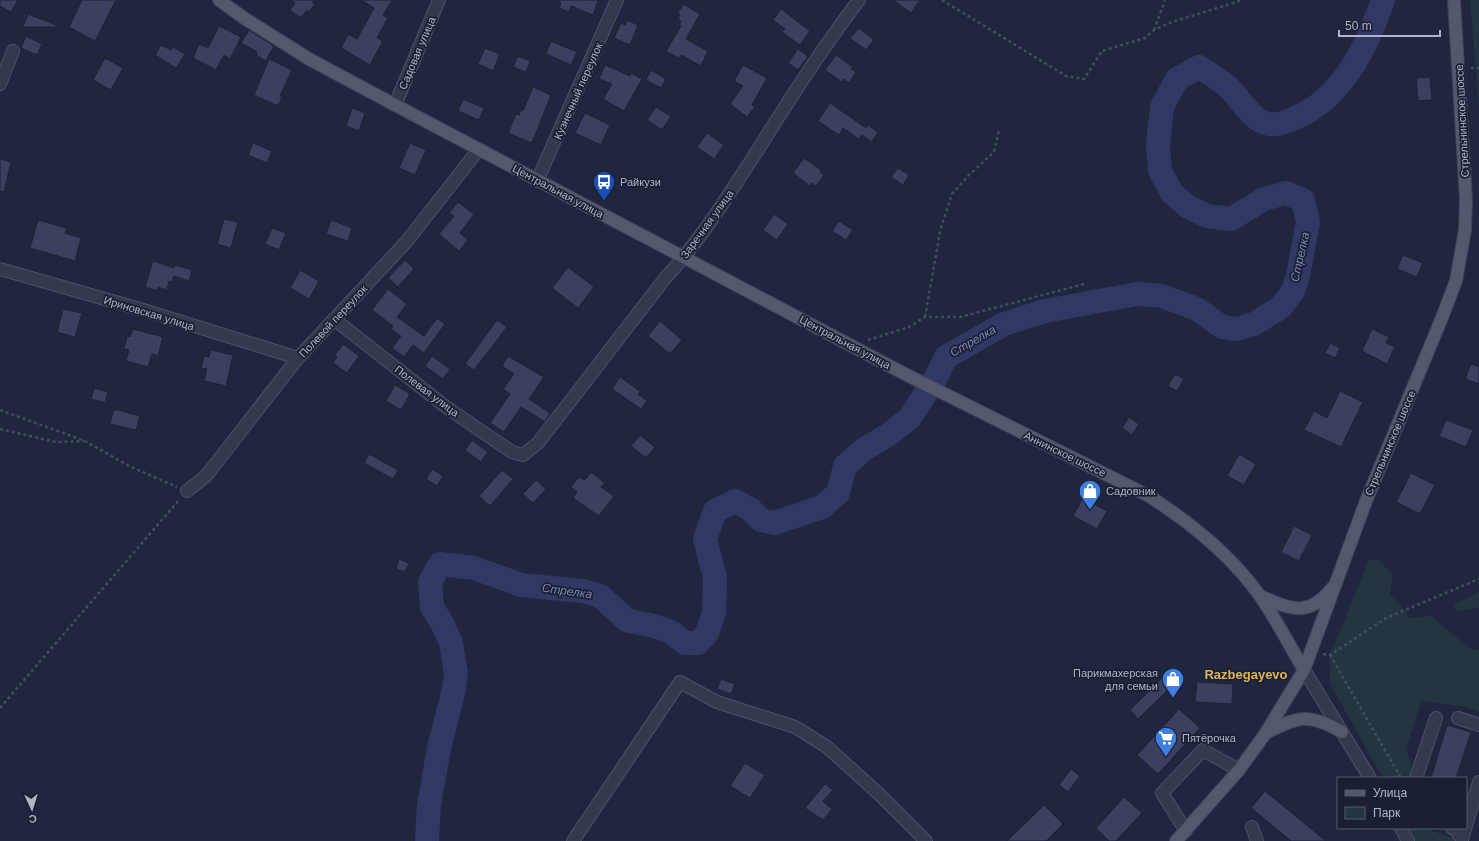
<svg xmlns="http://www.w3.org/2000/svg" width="1479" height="841" viewBox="0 0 1479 841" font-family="Arial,sans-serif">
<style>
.green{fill:#233540}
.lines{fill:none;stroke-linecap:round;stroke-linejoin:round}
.river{stroke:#303863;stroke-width:24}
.building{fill:#3b405e;stroke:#1d2136}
.minor-casing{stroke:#4e5167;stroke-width:14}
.major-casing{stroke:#3f4258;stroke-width:14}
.path{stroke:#3e515a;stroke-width:2.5;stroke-dasharray:3 3;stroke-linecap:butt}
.minor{stroke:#35394f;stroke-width:12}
.major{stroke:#53586f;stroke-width:12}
.labels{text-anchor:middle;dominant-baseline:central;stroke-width:3.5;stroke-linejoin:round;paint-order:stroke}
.street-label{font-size:11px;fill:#b1b4ca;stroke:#1b1f34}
.poi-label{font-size:11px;fill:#b1b4ca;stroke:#1b1f34;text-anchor:start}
.water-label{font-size:12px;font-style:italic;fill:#7e88b8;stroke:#1b1f34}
.quarter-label{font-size:13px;font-weight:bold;fill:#deb558;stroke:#1b1f34}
</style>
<rect width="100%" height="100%" fill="#21263f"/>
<g class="green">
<polygon points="1470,0 1479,0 1479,107"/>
<polygon points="1369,560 1379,560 1393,575 1390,595 1401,606 1409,618 1431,616 1470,649 1479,650 1479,712 1467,707 1421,701 1407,747 1412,774 1410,778 1383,778 1330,684 1330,655"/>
<polygon points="1479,592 1479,608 1456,611 1454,604"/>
<polygon points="1409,828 1424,828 1453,838 1455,841 1415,841"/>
</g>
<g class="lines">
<path class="river" d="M427 841 429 805 439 748 453 693 456 674 451 643 442 623 432 607 430 582 440 564 474 568 521 585 583 591 600 596 628 621 651 625 671 632 685 643H698L707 633 714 613 715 578 705 539 715 511 735 501 750 509 761 520 774 523 822 507 838 493 845 466 863 450 888 435 909 419 935 379 946 357 1004 324 1045 311 1137 294 1162 296 1178 302 1197 309 1222 327 1237 329 1254 324 1281 307 1293 291 1298 276 1308 222 1303 200 1286 193 1264 199 1231 219 1207 216 1187 206 1172 193 1160 171 1158 145 1162 107 1177 79 1199 67C1210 74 1221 80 1231 90 1242 101 1252 121 1269 124 1277 126 1288 121 1295 118 1343 98 1367 46 1383 0"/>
</g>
<g class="building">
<polygon points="0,0 18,0 11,12 0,6"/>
<polygon points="82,0 116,0 95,41 69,27"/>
<polygon points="291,0 314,0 312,2 315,4 309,12 307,10 301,18 290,10 295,3"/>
<polygon points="361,0 392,0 383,15 388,18 377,38 383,41 370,65 341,48 348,34 357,39 374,8"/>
<polygon points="557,0 598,0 593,15 571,6 569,12 559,8 561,3"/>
<polygon points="893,0 920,0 911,13"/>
<polygon points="683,4 700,14 686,39 708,51 701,66 681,55 679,58 666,51 681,26 679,25 681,21 678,19 680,15 678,13"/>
<polygon points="781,9 810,31 800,45 782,32 785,29 773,20"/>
<polygon points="28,14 59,26 59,27 23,27"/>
<polygon points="627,20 638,25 630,45 614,38 621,23 625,25"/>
<polygon points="219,26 241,37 230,59 224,55 216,70 193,58 199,44 208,48"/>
<polygon points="859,28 874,40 866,50 850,38"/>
<polygon points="249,30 274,46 266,61 256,55 257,52 241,43"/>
<polygon points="26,36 42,44 37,55 21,48"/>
<polygon points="551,41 577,52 571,65 546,54"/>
<polygon points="161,45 171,50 173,47 185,54 176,68 155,55"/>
<polygon points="485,48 500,54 493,71 478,64"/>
<polygon points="798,49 808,56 798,70 788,63"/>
<polygon points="836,55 853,67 851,69 856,72 849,83 844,79 842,82 825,70"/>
<polygon points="518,56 530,61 526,72 513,67"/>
<polygon points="105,58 123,68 111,90 93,80"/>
<polygon points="269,59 292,70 280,96 282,97 278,106 254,95"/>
<polygon points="605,65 630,76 631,73 642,79 624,111 603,99 612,84 599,79"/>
<polygon points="743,65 767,78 752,105 755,107 747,117 730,104 743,86 734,81"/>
<polygon points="651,70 666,79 661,88 646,80"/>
<polygon points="1430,77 1432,100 1418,101 1416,78"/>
<polygon points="533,87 551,95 532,143 508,133 516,114 519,115 521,110 523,111"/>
<polygon points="463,99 484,108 479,120 458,111"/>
<polygon points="830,103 866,128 868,125 878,132 872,142 862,135 859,139 843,128 839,135 818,121"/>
<polygon points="656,107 671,116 662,130 647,120"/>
<polygon points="352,108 365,113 359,131 346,126"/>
<polygon points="585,113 610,125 601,145 575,133"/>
<polygon points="707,133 724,145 714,159 697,147"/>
<polygon points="253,143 272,151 267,163 248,155"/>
<polygon points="410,143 426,150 415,175 399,168"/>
<polygon points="804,158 821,170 820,172 824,175 816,186 812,183 810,186 793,173"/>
<polygon points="0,159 11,162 4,192 0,191"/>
<polygon points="898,168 909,175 903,185 891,177"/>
<polygon points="458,202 474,214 460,233 468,240 459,251 439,234 454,216 449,213"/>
<polygon points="774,214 788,224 777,240 763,230"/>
<polygon points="224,219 238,222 231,248 217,244"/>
<polygon points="38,220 67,228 65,233 81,238 75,261 30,248"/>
<polygon points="331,220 352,228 348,241 326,234"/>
<polygon points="839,221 853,230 846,240 832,231"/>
<polygon points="272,228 286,233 279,250 265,244"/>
<polygon points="1403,255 1423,263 1417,277 1397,269"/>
<polygon points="405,260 414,269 398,287 388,278"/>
<polygon points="153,261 174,268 175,265 192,270 189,281 174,276 172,282 169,281 167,290 158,287 157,291 145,287"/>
<polygon points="568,267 594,287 578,308 552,288"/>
<polygon points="300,270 319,281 309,299 290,288"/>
<polygon points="388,289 407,304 397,317 424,336 437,318 445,324 424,353 413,345 404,357 392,348 401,336 391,329 393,326 372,310"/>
<polygon points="63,309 82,313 75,337 57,332"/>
<polygon points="497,320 507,327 474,370 465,364"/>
<polygon points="660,321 682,340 670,354 648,336"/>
<polygon points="133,329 163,337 158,356 152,354 148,367 126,361 129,350 124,349 127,336 130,337"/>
<polygon points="1372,329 1389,337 1386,343 1395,347 1387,364 1362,351"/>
<polygon points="1330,343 1340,348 1335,358 1325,353"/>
<polygon points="343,344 359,356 347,373 333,363 337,357 335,355"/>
<polygon points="211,350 233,355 226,386 204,381 207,369 201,368 204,356 209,357"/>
<polygon points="432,356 450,369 443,379 425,366"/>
<polygon points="508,356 544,377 529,399 550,413 545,422 521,407 504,432 490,423 510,394 503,389 514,374 502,366"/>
<polygon points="1471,364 1479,367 1479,384 1465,379"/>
<polygon points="1175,374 1184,379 1177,391 1168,386"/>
<polygon points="620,377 640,391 638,394 647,401 641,409 612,389"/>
<polygon points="395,385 410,394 401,410 386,401"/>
<polygon points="94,388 108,392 105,403 91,399"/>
<polygon points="1340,391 1363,402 1341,447 1304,430 1314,411 1327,418"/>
<polygon points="114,409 140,416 136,430 110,424"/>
<polygon points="1129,417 1139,424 1132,435 1122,428"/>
<polygon points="1446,420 1473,430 1466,447 1439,436"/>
<polygon points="640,435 655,447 646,458 631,446"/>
<polygon points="472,440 488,452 481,462 465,450"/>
<polygon points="369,454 398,470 393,479 364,463"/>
<polygon points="1239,454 1256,464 1244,485 1227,476"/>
<polygon points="432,469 443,476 437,486 426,479"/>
<polygon points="502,470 513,479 490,506 479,496"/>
<polygon points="591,472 605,483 601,487 614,496 599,516 573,498 577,492 571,487 579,477 585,480"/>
<polygon points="1411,473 1435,485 1420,514 1396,502"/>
<polygon points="536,480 546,489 533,503 523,494"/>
<polygon points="1083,498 1107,511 1097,529 1073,516"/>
<polygon points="1294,526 1312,535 1299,561 1281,552"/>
<polygon points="399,559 409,563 405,572 396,569"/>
<polygon points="1164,676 1173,685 1138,719 1130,710"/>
<polygon points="721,679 735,684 731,694 717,689"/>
<polygon points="1197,682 1233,684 1232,704 1195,702"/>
<polygon points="1179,709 1200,728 1158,774 1137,755"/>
<polygon points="1447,725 1471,732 1456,778 1431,778"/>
<polygon points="745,763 765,775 750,798 730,786"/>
<polygon points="1071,769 1080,776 1068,792 1059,785"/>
<polygon points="825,784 833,790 823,801 832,809 823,820 805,808"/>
<polygon points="1265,791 1326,841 1291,841 1251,808"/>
<polygon points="1124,797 1142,813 1116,841 1109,841 1096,828"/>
<polygon points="1044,805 1063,824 1046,841 1007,841"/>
</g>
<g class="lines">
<g class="minor-casing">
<g id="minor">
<polyline points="0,84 13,51"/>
<polyline points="395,105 439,0"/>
<polyline points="537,181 617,0"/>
<polyline points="0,269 140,309 298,358"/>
<path d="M334 319 446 407 512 452 523 455 538 443 666 277C700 241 725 200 752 159 786 105 820 51 859 0"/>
<polyline points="187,491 206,476 298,358 407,241 479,149"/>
<polyline points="1304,670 1370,778"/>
<polyline points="1458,718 1479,725"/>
<polyline points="1416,778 1436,718"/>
<polyline points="1252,827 1257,841"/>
<polyline points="1401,828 1408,841"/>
<polyline points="1452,828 1456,830 1462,839 1462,841"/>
<polyline points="1186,831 1162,793 1203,750 1239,770"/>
<polyline points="1462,839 1479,782"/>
<polyline points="573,841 680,682 717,702 795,727 827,747 879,794 926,841"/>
</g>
</g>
<g class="major-casing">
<g id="major">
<path d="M219 0 244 18 309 59 395 105 903 373 1149 496C1191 523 1231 555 1260 596 1276 619 1290 646 1304 670"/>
<path d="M1260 596C1290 609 1309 618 1332 588"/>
<path d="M1266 733C1298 716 1310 713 1342 732"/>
<polyline points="1176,841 1239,770 1265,734 1304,670 1366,501 1441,320 1456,281 1465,230 1466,200 1454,0"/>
</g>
</g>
<g class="path">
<polyline points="942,0 1066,76 1084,79 1102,51 1145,38 1154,30 1172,22 1243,0"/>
<polyline points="1154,30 1165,0"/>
<polyline points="1471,68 1479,68"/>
<polyline points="925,317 941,227 952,194 969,175 994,152 999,130"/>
<polyline points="868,340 909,327 925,317 960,317 1084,284"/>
<polyline points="0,410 85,441 129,466 177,487"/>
<polyline points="0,429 56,442 84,441"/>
<polyline points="1323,654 1330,655 1386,618 1479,579"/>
<polyline points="1330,655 1401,778"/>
<polyline points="0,708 179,500"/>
</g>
<use href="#minor" class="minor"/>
<use href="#major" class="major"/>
</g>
<defs>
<g id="bus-pin" transform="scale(1.15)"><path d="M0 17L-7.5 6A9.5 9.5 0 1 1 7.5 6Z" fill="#1a4fb4" stroke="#1b1f34"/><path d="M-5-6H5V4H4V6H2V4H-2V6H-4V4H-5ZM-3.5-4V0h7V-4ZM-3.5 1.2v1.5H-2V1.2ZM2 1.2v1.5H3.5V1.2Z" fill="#fff"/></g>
<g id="shop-pin" transform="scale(1.15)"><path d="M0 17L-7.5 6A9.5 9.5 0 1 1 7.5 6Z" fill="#3f7fe0" stroke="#1b1f34"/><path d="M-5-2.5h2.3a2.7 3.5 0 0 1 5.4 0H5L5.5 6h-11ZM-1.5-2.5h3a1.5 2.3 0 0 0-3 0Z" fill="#fff"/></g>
<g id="supermarket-pin" transform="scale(1.15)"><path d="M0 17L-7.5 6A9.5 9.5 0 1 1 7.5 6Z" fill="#3f7fe0" stroke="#1b1f34"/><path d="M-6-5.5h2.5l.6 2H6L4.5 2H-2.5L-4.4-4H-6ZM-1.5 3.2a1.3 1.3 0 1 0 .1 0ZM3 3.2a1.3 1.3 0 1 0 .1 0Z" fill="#fff"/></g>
</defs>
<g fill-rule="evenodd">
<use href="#bus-pin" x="604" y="182"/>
<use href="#shop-pin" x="1090" y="491"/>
<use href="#shop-pin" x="1173" y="679"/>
<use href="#supermarket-pin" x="1166" y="738"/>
</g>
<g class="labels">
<g class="street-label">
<text transform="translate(417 53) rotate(-67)">Садовая улица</text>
<text transform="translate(578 91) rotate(-66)">Кузнечный переулок</text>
<text transform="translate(1462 121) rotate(-93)">Стрельнинское шоссе</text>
<text transform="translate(558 191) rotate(28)">Центральная улица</text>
<text transform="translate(707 224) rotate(-54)">Заречная улица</text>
<text transform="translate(149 313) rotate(17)">Ириновская улица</text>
<text transform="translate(333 321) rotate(-47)">Полевой переулок</text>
<text transform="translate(845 342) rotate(28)">Центральная улица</text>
<text transform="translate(427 391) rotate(37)">Полевая улица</text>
<text transform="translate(1390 443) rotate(-67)">Стрельнинское шоссе</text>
<text transform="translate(1065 454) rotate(26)">Аннинское шоссе</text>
</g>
<g class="poi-label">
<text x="620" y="182">Райкузи</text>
<text x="1106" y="491">Садовник</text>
<text x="1158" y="673" text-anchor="end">Парикмахерская<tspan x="1158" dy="13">для семьи</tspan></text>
<text x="1182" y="738">Пятёрочка</text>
</g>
<g class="water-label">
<text transform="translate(1300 257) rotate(-77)">Стрелка</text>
<text transform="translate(973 341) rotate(-30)">Стрелка</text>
<text transform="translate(567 591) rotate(8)">Стрелка</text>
</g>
<g class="quarter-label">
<text x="1246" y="674">Razbegayevo</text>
</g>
</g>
<rect x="1337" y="777" width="130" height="52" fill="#1b1f34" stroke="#575b70"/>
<rect x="1345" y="790" width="20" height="6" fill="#53586f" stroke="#575b70"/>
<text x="1373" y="797" font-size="12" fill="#b1b4ca">Улица</text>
<rect x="1345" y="807" width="20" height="12" fill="#233540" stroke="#575b70"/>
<text x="1373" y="817" font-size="12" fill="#b1b4ca">Парк</text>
<g transform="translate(32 809) rotate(176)" stroke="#1b1f34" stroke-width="3" paint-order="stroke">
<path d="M0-3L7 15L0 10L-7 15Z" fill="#b1b4ca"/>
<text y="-6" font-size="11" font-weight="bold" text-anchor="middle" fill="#b1b4ca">С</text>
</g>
<path d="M1339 30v6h101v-6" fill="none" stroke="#b1b4ca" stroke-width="2"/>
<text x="1345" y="30" font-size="12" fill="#b1b4ca" stroke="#1b1f34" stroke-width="3" paint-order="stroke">50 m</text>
</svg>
